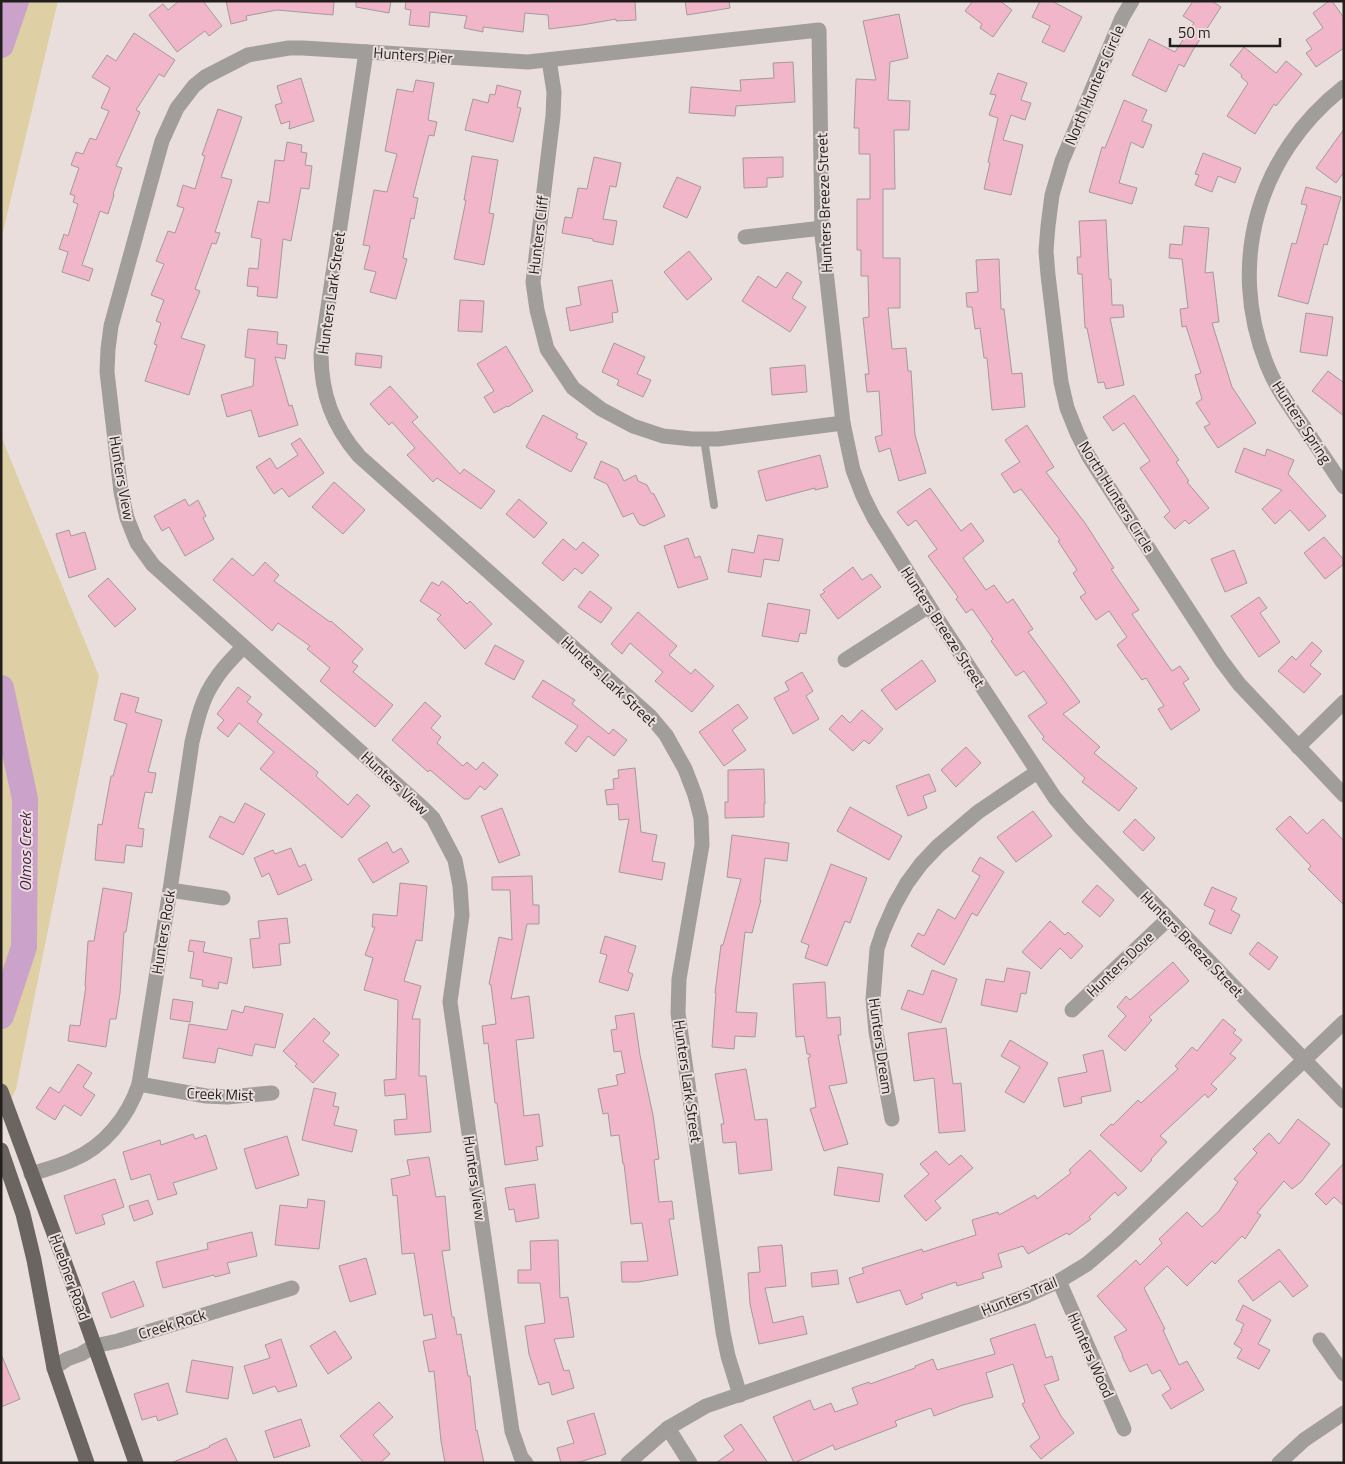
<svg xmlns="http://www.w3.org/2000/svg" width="1345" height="1464" viewBox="0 0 1345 1464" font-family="'Titillium Web',sans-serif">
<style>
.green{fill:#ded0a4}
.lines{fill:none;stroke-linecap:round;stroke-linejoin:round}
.river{stroke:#caa2ca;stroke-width:26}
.building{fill:#f1b6c9;stroke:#a49a9d}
.lane{stroke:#a19d9b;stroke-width:8}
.street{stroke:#a19d9b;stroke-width:15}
.primary{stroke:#6b6561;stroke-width:15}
.labels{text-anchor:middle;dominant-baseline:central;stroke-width:4;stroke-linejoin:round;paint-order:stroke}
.street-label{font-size:15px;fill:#221e1d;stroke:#e9dedc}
.water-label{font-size:16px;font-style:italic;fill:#471749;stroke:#e9dedc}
</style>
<rect width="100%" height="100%" fill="#e9dedc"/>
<g class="green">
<polygon points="1,1 58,1 1,240"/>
<polygon points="1,436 99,676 16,1089 1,1120"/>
</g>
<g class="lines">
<g class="river">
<polyline points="1,45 16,1"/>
<polyline points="1,688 25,799 24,947 1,1016"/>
</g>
</g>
<g class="building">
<polygon points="179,1 203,1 222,26 209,36 205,31 177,52 149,15 163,4 168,10"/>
<polygon points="226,1 334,1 333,15 277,10 246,16 247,20 231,24"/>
<polygon points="356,1 391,1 389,13 356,7"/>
<polygon points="406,1 635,1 636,20 616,21 616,19 582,25 549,29 548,15 525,13 523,32 483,27 483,32 464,28 467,16 430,12 429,27 409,25 411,10 405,9"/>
<polygon points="685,1 729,1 730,8 687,15"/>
<polygon points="973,1 1000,1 1012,10 993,37 980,28 982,24 965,11"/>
<polygon points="1040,1 1052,1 1082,17 1064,52 1042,42 1050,26 1032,17"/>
<polygon points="1193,1 1212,1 1221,7 1193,50 1184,67 1179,64 1166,92 1132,75 1149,39 1175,52 1194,23 1183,16"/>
<polygon points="1329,1 1332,1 1344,18 1344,48 1316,67 1306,53 1312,49 1306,40 1323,28 1313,13"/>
<polygon points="899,14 908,58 890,62 888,100 910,101 909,130 894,130 895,189 883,189 883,258 900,258 900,308 888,308 892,349 906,348 908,371 911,371 915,435 926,473 899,481 890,448 879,452 875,437 882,435 879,391 867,392 865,374 869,374 863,318 869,317 868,276 861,276 861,250 857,250 857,199 870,199 870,154 859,154 859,128 854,128 856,79 876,80 863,21"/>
<polygon points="134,33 175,60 164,77 159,74 136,110 140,112 116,166 122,168 113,194 114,195 108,214 100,211 82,265 93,269 89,281 62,272 68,252 59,249 64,234 68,236 78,204 73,202 75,196 70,194 79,168 71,165 76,152 83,154 90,138 96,140 109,111 101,108 110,88 92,77 107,55 116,61"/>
<polygon points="1244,47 1276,73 1286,61 1302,74 1276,106 1274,104 1255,134 1227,116 1248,83 1241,77 1242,75 1230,65"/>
<polygon points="793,62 795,102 736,106 735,116 689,113 691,87 741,91 740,80 774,78 773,63"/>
<polygon points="998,73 1027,83 1021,100 1031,103 1025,120 1011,115 1003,140 1023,145 1011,195 984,189 990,163 988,162 998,118 989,115 996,95 990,94"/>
<polygon points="301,78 314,121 289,129 290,121 281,124 275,105 282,103 277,86"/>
<polygon points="416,80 434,83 428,120 437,122 434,136 429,135 413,197 418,198 414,219 411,218 403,258 407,259 396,299 370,292 376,272 364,269 370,246 363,245 374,190 387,192 397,154 385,151 397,89 413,92"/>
<polygon points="497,85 521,91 517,107 521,108 513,142 465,130 473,99 488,103 490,94 495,95"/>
<polygon points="1124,100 1147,110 1142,121 1152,125 1143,148 1131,142 1119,183 1137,188 1132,204 1089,192 1102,147 1105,148"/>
<polygon points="218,109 242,117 221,177 232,180 215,232 220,233 216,244 212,243 195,289 200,291 181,338 205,345 189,395 145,381 157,345 154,344 161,323 156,321 164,300 151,295 164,264 156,261 168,231 175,233 184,208 177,206 183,185 195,189 205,156 202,155"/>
<polygon points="1344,129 1344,172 1336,183 1316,168"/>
<polygon points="287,142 302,145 301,152 307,153 305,165 312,166 309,189 301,188 291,241 283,239 277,298 257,296 258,287 247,286 249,268 258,269 261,239 251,237 258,201 269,203 275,160 284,161"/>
<polygon points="1203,153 1241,168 1235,183 1218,176 1212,192 1195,185 1199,175 1195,174"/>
<polygon points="472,156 498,160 489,213 494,214 484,265 454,259 466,200 464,200"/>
<polygon points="594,157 621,163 616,187 610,186 603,219 617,221 613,245 593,241 593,239 562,233 565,217 572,218 578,188 587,189"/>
<polygon points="783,157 783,177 767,178 767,187 744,188 743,158"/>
<polygon points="677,177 701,187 687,218 663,207"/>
<polygon points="1306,187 1341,197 1327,245 1324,244 1308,304 1278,296 1292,243 1296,244 1307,205 1301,204"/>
<polygon points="1106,220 1109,279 1111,279 1112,305 1123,305 1124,317 1110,318 1124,385 1106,389 1104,382 1098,383 1087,328 1085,328 1082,274 1078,274 1077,257 1081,257 1079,221"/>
<polygon points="1184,226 1209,228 1205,273 1213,272 1219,322 1212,323 1232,387 1256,423 1218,448 1204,427 1210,424 1196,403 1202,399 1195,375 1201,373 1186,326 1182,327 1180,309 1188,308 1182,259 1169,258 1170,244 1182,245"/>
<polygon points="689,251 712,279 687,300 664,272"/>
<polygon points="999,259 1001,309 1004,309 1012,374 1022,373 1025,407 992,410 987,358 984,358 980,328 975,329 972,307 967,307 966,293 978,292 976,260"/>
<polygon points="787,272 802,282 792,298 806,307 790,332 742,301 758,276 776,288"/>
<polygon points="612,280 618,312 612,313 613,322 570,331 566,308 581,305 578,287"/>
<polygon points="460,300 484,301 482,332 458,331"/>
<polygon points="1306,313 1333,317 1327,356 1300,352"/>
<polygon points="248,329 278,332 277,344 287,345 285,359 275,357 289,406 292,405 298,425 259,437 251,410 227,417 221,395 253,386 255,359 245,357"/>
<polygon points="614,343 645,357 637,374 651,380 643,397 617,385 619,380 602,372"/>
<polygon points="506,346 533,391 508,407 507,406 494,413 484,397 494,391 477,364"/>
<polygon points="356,353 382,356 381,368 355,365"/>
<polygon points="805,365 807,392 772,395 770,368"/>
<polygon points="1328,371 1344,383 1344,416 1312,391"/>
<polygon points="390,386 418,417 412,422 460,474 464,469 495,491 481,509 437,478 433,482 407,455 415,448 392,422 389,425 370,404"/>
<polygon points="1134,395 1179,460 1176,462 1189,481 1187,482 1209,508 1189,524 1185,520 1175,529 1164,517 1170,511 1140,468 1150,461 1124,423 1113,431 1103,417"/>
<polygon points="543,415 578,434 576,438 587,443 571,472 526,447"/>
<polygon points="1027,425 1054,467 1046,472 1085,523 1114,568 1111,569 1139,610 1132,614 1172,671 1180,666 1189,679 1183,683 1200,710 1171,730 1158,709 1164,706 1146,678 1142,680 1117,645 1127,637 1109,611 1096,620 1080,597 1086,593 1073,573 1077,570 1058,541 1060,540 1021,489 1014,493 1001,474 1020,462 1005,440"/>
<polygon points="300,438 324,473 289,497 282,488 274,494 256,467 270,458 277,469 298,455 291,444"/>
<polygon points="1244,448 1265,456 1267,449 1294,460 1288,474 1326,516 1309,531 1290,510 1275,524 1262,509 1282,490 1235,472"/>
<polygon points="820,455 828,487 815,490 815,488 766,501 758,471"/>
<polygon points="601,461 618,469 624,481 636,475 638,481 647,485 651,493 654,494 665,516 644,526 639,524 633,513 623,517 607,484 594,478"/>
<polygon points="334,482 365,510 343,534 312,507"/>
<polygon points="930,488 961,531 971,523 984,541 963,558 986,590 994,585 1007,603 1013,599 1033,629 1028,632 1080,702 1063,714 1100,747 1094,753 1137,788 1119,811 1082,782 1085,778 1042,739 1044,737 1028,716 1047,703 1024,671 1016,676 991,641 993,639 972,609 966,613 956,599 958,597 928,556 937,549 916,520 908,526 897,512"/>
<polygon points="185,499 189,506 198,500 206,516 203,518 214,539 185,556 169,527 162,531 154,516"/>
<polygon points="519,499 547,523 534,538 506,514"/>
<polygon points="69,530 71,536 85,532 96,569 69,578 56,534"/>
<polygon points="758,535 783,539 779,561 764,559 761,577 728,572 732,549 754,553"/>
<polygon points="1324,537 1344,560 1344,564 1325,579 1304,553"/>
<polygon points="688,538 695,558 700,556 708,579 678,588 664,546"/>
<polygon points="563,539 576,550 583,542 599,555 582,574 575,568 563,581 542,563"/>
<polygon points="1234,550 1247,583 1225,592 1211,559"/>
<polygon points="232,558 253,576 265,562 279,575 274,581 330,622 331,621 363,649 352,662 358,666 353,672 393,705 375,727 320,681 330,668 307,649 310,646 278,623 272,631 213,580"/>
<polygon points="853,567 862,580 871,574 881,587 838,619 820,595 825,592 823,590"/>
<polygon points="108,578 136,609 115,627 88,596"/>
<polygon points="442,581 450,587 467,604 470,601 492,624 465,649 437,619 441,615 420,601 432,582 439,586"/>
<polygon points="590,591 612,608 601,623 578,607"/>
<polygon points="1259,597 1267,608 1260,613 1280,642 1259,657 1231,616"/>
<polygon points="768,603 810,610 806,634 800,633 798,642 762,636"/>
<polygon points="638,612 677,646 669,655 691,674 695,669 714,686 692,712 655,681 663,672 630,643 622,654 611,644"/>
<polygon points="1312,642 1322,651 1310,665 1321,674 1304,693 1278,671 1292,656 1296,660"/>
<polygon points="495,645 524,661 514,680 485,664"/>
<polygon points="922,660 936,681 896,710 881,690"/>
<polygon points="802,672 813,691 806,696 819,719 793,734 774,698 789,690 785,682"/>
<polygon points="543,680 575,700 572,704 609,734 613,729 627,740 614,756 588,736 576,752 565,743 578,726 532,697"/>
<polygon points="238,687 251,697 247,702 262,714 257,722 318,772 316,776 348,805 357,794 370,806 342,838 297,799 260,769 274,752 239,723 228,737 217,728 224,720 217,714"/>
<polygon points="121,693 139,698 135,712 162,720 148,772 156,773 152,793 145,792 138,828 144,829 142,847 126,845 124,863 95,860 98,824 102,825 111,776 113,776 127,724 114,720"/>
<polygon points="425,702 441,716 431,728 441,737 437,743 463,766 467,762 476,770 483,762 498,775 485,790 480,786 469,799 464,799 430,770 428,772 392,740"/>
<polygon points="738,704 748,718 732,730 746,750 724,766 699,732"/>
<polygon points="862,710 883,729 869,744 864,740 853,751 829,729 842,715 850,723"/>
<polygon points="966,747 981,763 956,787 941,770"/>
<polygon points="635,768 641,832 657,835 652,861 665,863 662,880 619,872 629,819 619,820 618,804 607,805 605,790 614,789 613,779 619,778 618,770"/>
<polygon points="764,769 765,804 764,804 764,817 725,818 725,802 728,802 728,770"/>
<polygon points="929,774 936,791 923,796 927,808 908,816 896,786"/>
<polygon points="245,803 265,814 243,855 209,837 220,816 234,823"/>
<polygon points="850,807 902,836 889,860 837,831"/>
<polygon points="502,808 520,855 499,863 481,816"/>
<polygon points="1033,811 1052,836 1016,862 997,837"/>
<polygon points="1290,816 1307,834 1323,819 1344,841 1344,905 1308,869 1311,866 1276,829"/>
<polygon points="1135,819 1155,838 1143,851 1123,832"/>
<polygon points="732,835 789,843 787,861 765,858 760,900 761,900 752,933 745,932 736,1012 757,1013 755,1037 735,1036 734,1049 712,1047 716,993 715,993 721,945 723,945 741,879 727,877"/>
<polygon points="387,842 393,853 401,848 409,862 373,883 358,859"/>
<polygon points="291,848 299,867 305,864 312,880 278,895 269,873 262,877 254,858 273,850 275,854"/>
<polygon points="980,857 1004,872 977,916 972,913 944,965 911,946 918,933 924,936 938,909 955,919 980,876 972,871"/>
<polygon points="831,864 867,878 850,923 845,921 827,966 805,958 809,945 801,942"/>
<polygon points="532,876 533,905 539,905 539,924 527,924 511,999 529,996 534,1038 516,1040 524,1116 539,1114 543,1146 536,1147 538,1160 505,1165 497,1103 495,1103 488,1043 484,1044 482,1026 496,1024 491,985 489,984 499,937 512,940 510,890 492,890 492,877"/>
<polygon points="400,883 427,886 422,941 416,940 404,981 421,986 412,1019 420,1019 419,1076 426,1076 431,1132 395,1135 394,1120 407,1119 405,1094 385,1096 384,1080 396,1079 398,1000 364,990 373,958 365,955 375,927 372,927 373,914 397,916"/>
<polygon points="1097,885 1114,900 1100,917 1082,902"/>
<polygon points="1212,887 1237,898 1231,910 1240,915 1231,934 1209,924 1215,910 1204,905"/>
<polygon points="103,888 132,893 126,932 124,932 120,993 116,1019 110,1019 106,1047 68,1041 70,1025 80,1026 86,986 85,986 88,941 94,941"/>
<polygon points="287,918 290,943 279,944 281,965 253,968 250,939 260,938 258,921"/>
<polygon points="1050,921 1065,935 1068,932 1083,946 1071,959 1060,948 1041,969 1022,952"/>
<polygon points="605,936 636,946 628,972 633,974 628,991 599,982 607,955 600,953"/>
<polygon points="190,940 205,942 203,952 232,958 227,984 219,982 218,989 202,986 203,980 190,978 194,952 188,951"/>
<polygon points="1258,942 1278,957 1269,970 1249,954"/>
<polygon points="1173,962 1189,981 1149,1017 1152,1020 1125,1051 1108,1036 1126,1016 1117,1007 1126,996 1130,1000"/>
<polygon points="1007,968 1030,972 1026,994 1021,993 1017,1012 981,1005 986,979 1004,982"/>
<polygon points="932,970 957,979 941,1023 901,1009 908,990 923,995"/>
<polygon points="825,982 827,1018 840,1017 841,1035 838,1035 847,1083 829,1086 848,1144 824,1151 810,1109 816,1107 808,1058 810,1057 810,1054 807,1054 804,1036 796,1037 793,984"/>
<polygon points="173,999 193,1002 190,1022 170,1019"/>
<polygon points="245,1006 283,1014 275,1048 255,1044 252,1056 218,1048 215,1063 183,1058 189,1024 227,1030 232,1010 243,1013"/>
<polygon points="634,1013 640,1055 653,1115 659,1159 654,1160 659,1202 672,1201 674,1219 669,1219 678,1275 638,1282 622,1282 621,1262 648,1261 642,1223 631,1224 624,1164 623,1164 619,1135 611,1136 608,1113 603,1114 598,1089 618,1085 616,1075 625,1073 621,1051 614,1052 611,1030 617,1029 615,1016"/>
<polygon points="314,1018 330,1033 323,1041 339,1055 313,1083 295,1066 297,1064 283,1051"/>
<polygon points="1223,1019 1236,1030 1233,1033 1242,1040 1230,1054 1236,1058 1211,1084 1217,1089 1208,1098 1205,1094 1160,1136 1167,1142 1151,1159 1152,1160 1141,1172 1100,1135 1111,1124 1113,1125 1138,1100 1141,1103 1178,1069 1175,1066 1192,1047 1197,1051"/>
<polygon points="946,1028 953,1084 961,1083 965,1131 939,1133 934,1078 914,1081 908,1033"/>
<polygon points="1010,1040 1048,1063 1024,1103 1005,1092 1020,1067 1001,1056"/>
<polygon points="1103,1050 1111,1091 1081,1097 1082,1103 1064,1107 1058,1078 1087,1072 1083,1055"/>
<polygon points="78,1064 92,1073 83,1087 95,1095 81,1116 64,1105 55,1120 36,1108 50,1087 59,1093"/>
<polygon points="746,1069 755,1120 767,1119 772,1170 739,1174 736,1142 723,1143 721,1124 724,1124 715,1074"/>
<polygon points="314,1088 336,1093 333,1106 339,1107 334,1125 357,1130 352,1152 302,1140"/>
<polygon points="1298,1119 1330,1144 1301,1182 1292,1189 1284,1181 1257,1213 1261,1215 1245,1239 1242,1236 1215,1264 1212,1261 1187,1286 1167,1266 1144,1288 1165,1329 1163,1330 1179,1365 1187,1361 1204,1390 1171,1409 1162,1395 1171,1389 1160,1370 1152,1374 1147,1364 1130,1372 1122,1356 1123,1356 1114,1337 1127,1330 1097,1296 1136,1260 1140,1265 1162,1243 1159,1239 1187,1212 1202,1227 1219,1211 1238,1182 1234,1179 1257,1153 1253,1149 1269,1133 1279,1144"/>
<polygon points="193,1134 195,1139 206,1135 217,1169 173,1183 177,1194 158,1200 150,1174 131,1180 123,1152 160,1140 161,1145"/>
<polygon points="287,1136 299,1175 256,1189 244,1149"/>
<polygon points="1090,1150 1127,1188 1118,1196 1115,1192 1089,1217 1091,1219 1069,1235 1067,1233 1028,1254 1023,1246 998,1254 1002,1267 982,1273 984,1278 957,1286 956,1282 921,1294 923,1298 906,1305 900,1290 857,1303 849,1278 864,1273 862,1268 922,1249 923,1252 976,1235 972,1220 998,1212 999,1215 1035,1195 1037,1199 1071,1173 1069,1170"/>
<polygon points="936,1151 949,1165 961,1155 973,1168 935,1201 941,1208 926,1221 904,1196 929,1174 920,1164"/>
<polygon points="429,1157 436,1197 445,1196 450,1250 442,1251 452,1317 454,1317 457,1335 461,1334 468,1376 470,1376 476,1431 477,1430 484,1463 445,1463 441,1441 434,1371 429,1372 423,1341 436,1338 432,1314 424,1316 414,1253 402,1254 397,1195 393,1196 391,1179 410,1175 407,1160"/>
<polygon points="1344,1163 1344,1206 1334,1197 1326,1205 1315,1194"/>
<polygon points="838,1167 883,1174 879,1202 834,1195"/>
<polygon points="115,1179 124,1207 102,1215 105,1224 76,1234 64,1196"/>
<polygon points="535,1184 539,1218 516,1222 514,1209 509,1210 505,1188"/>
<polygon points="308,1199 325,1201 319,1249 275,1245 280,1205 307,1208"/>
<polygon points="148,1200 153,1214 134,1221 129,1206"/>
<polygon points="252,1232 257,1256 227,1263 230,1273 215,1277 214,1275 163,1288 156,1262 208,1249 207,1243"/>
<polygon points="558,1240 560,1298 568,1297 574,1337 554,1339 564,1371 569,1370 574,1388 552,1395 549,1382 539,1385 529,1354 525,1326 545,1323 540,1283 518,1283 518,1270 531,1270 530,1241"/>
<polygon points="782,1245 786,1286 765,1288 773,1323 803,1316 807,1334 759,1344 750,1304 748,1273 760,1272 758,1247"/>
<polygon points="1279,1249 1308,1286 1293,1297 1280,1281 1253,1301 1238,1281"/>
<polygon points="366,1258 376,1294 350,1302 339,1266"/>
<polygon points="837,1270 839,1284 812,1287 811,1273"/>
<polygon points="134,1281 144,1306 111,1318 102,1293"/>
<polygon points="1243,1305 1271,1320 1258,1344 1270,1350 1259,1369 1237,1358 1242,1349 1234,1344 1242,1330 1241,1330 1244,1324 1236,1320"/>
<polygon points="1035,1324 1046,1358 1052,1356 1059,1380 1044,1385 1061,1416 1074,1433 1041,1459 1030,1446 1040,1438 1022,1404 1025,1402 1013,1364 986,1373 993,1397 963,1405 934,1416 931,1408 895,1421 897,1426 835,1450 833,1445 794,1463 773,1417 810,1400 814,1410 831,1403 835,1412 858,1404 852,1388 869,1382 870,1384 915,1368 915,1366 933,1359 937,1370 995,1354 990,1339"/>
<polygon points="335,1331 352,1358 328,1374 310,1346"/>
<polygon points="281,1339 297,1386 278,1392 275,1386 253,1394 244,1366 270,1358 265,1345"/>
<polygon points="1,1354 20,1399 1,1407"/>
<polygon points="192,1360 233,1367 228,1399 186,1392"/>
<polygon points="168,1383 178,1414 158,1421 156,1416 142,1420 134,1394"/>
<polygon points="379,1402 393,1417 373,1435 390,1454 380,1463 364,1463 340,1436"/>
<polygon points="594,1413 606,1454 576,1463 561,1463 557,1448 574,1443 567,1421"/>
<polygon points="301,1419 310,1446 274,1458 265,1431"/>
<polygon points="741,1424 768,1463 716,1463 734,1450 724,1436"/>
<polygon points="226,1438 238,1463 171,1463 210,1447 209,1446"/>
</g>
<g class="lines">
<polyline class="lane" points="704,439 714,505"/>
<g class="street">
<polyline points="1132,1 1122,18 1062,161 1052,195 1048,226 1046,251 1048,275 1061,382 1067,408 1077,433 1089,457 1221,660 1239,684 1344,795"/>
<path d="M366 52 321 354C321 394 333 426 359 456L650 716 666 735 685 769 695 795 701 818 702 845 679 979 678 1013 723 1332 728 1356 740 1395"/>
<polyline points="549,60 554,92 553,116 533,282 537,310 547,349 573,388 601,409 633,426 663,436 692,439 718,439 843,423"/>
<path d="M1344 87C1258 154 1226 263 1267 365 1276 388 1290 407 1304 427 1317 447 1331 467 1344 487"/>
<polyline points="745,237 822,228"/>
<polyline points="845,660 929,606"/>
<polyline points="1298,747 1344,702"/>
<polyline points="170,890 223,898"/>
<polyline points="1072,1010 1168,919"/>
<polyline points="139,1084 206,1096 227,1097 272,1093"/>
<polyline points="892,1119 876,1032 873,999 877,949 883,931 895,904 907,883 921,864 938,846 978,812 1037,772"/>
<path d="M31 1174C44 1170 59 1166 72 1160 104 1147 128 1117 139 1084L170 890 192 742C197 721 202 698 215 680 222 668 234 657 243 647"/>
<polyline points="1059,1281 1124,1429"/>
<polyline points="1320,1340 1344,1374"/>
<polyline points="54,1368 67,1359 81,1354 94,1346 118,1341 292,1288"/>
<polyline points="668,1428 690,1463"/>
<polyline points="526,1463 521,1457 512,1431 450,1002 462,915 460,886 455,860 433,818 423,808 153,565 137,543 127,518 121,492 107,372 108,349 111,326 162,141 177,108 194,86 205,77 248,55 289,48 303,48 528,62 819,30 822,235 843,423 853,470 863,496 874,518 929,606 1055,798 1080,827 1344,1101"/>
<polyline points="628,1463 668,1428 706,1406 1024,1297 1059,1281 1087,1264 1116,1239 1344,1022"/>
<polyline points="1279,1463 1304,1440 1344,1413"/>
</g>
<g class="primary">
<polyline points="1,1091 73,1285 136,1463"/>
<polyline points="1,1150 23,1214 34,1260 54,1368 87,1463"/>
</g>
</g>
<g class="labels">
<g class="street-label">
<text transform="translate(413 55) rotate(4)">Hunters Pier</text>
<text transform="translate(1094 85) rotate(-67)">North Hunters Circle</text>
<text transform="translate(824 203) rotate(-92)">Hunters Breeze Street</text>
<text transform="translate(538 235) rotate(-83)">Hunters Cliff</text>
<text transform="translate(331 293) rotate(-82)">Hunters Lark Street</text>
<text transform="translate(1302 422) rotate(57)">Hunters Spring</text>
<text transform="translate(122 478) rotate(80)">Hunters View</text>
<text transform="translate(1117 497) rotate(58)">North Hunters Circle</text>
<text transform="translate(943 627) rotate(57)">Hunters Breeze Street</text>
<text transform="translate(609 681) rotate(43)">Hunters Lark Street</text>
<text transform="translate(395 783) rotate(43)">Hunters View</text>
<text transform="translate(163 932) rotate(-81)">Hunters Rock</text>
<text transform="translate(1192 944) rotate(46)">Hunters Breeze Street</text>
<text transform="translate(1120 964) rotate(-44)">Hunters Dove</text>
<text transform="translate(881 1046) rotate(82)">Hunters Dream</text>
<text transform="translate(688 1081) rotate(82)">Hunters Lark Street</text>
<text transform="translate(220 1094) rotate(2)">Creek Mist</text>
<text transform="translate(475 1178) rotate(82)">Hunters View</text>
<text transform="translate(70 1277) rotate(70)">Huebner Road</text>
<text transform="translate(1019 1296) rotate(-22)">Hunters Trail</text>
<text transform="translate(172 1324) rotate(-17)">Creek Rock</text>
<text transform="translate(1091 1355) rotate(66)">Hunters Wood</text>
</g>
<g class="water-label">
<text transform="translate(25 852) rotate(-90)">Olmos Creek</text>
</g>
</g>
<rect width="1345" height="1464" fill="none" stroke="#221e1d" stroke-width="5"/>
<path d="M1170 38v8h110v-8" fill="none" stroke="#221e1d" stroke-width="2.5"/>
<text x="1178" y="38" font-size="15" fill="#221e1d" stroke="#e9dedc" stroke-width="4" paint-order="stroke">50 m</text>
</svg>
